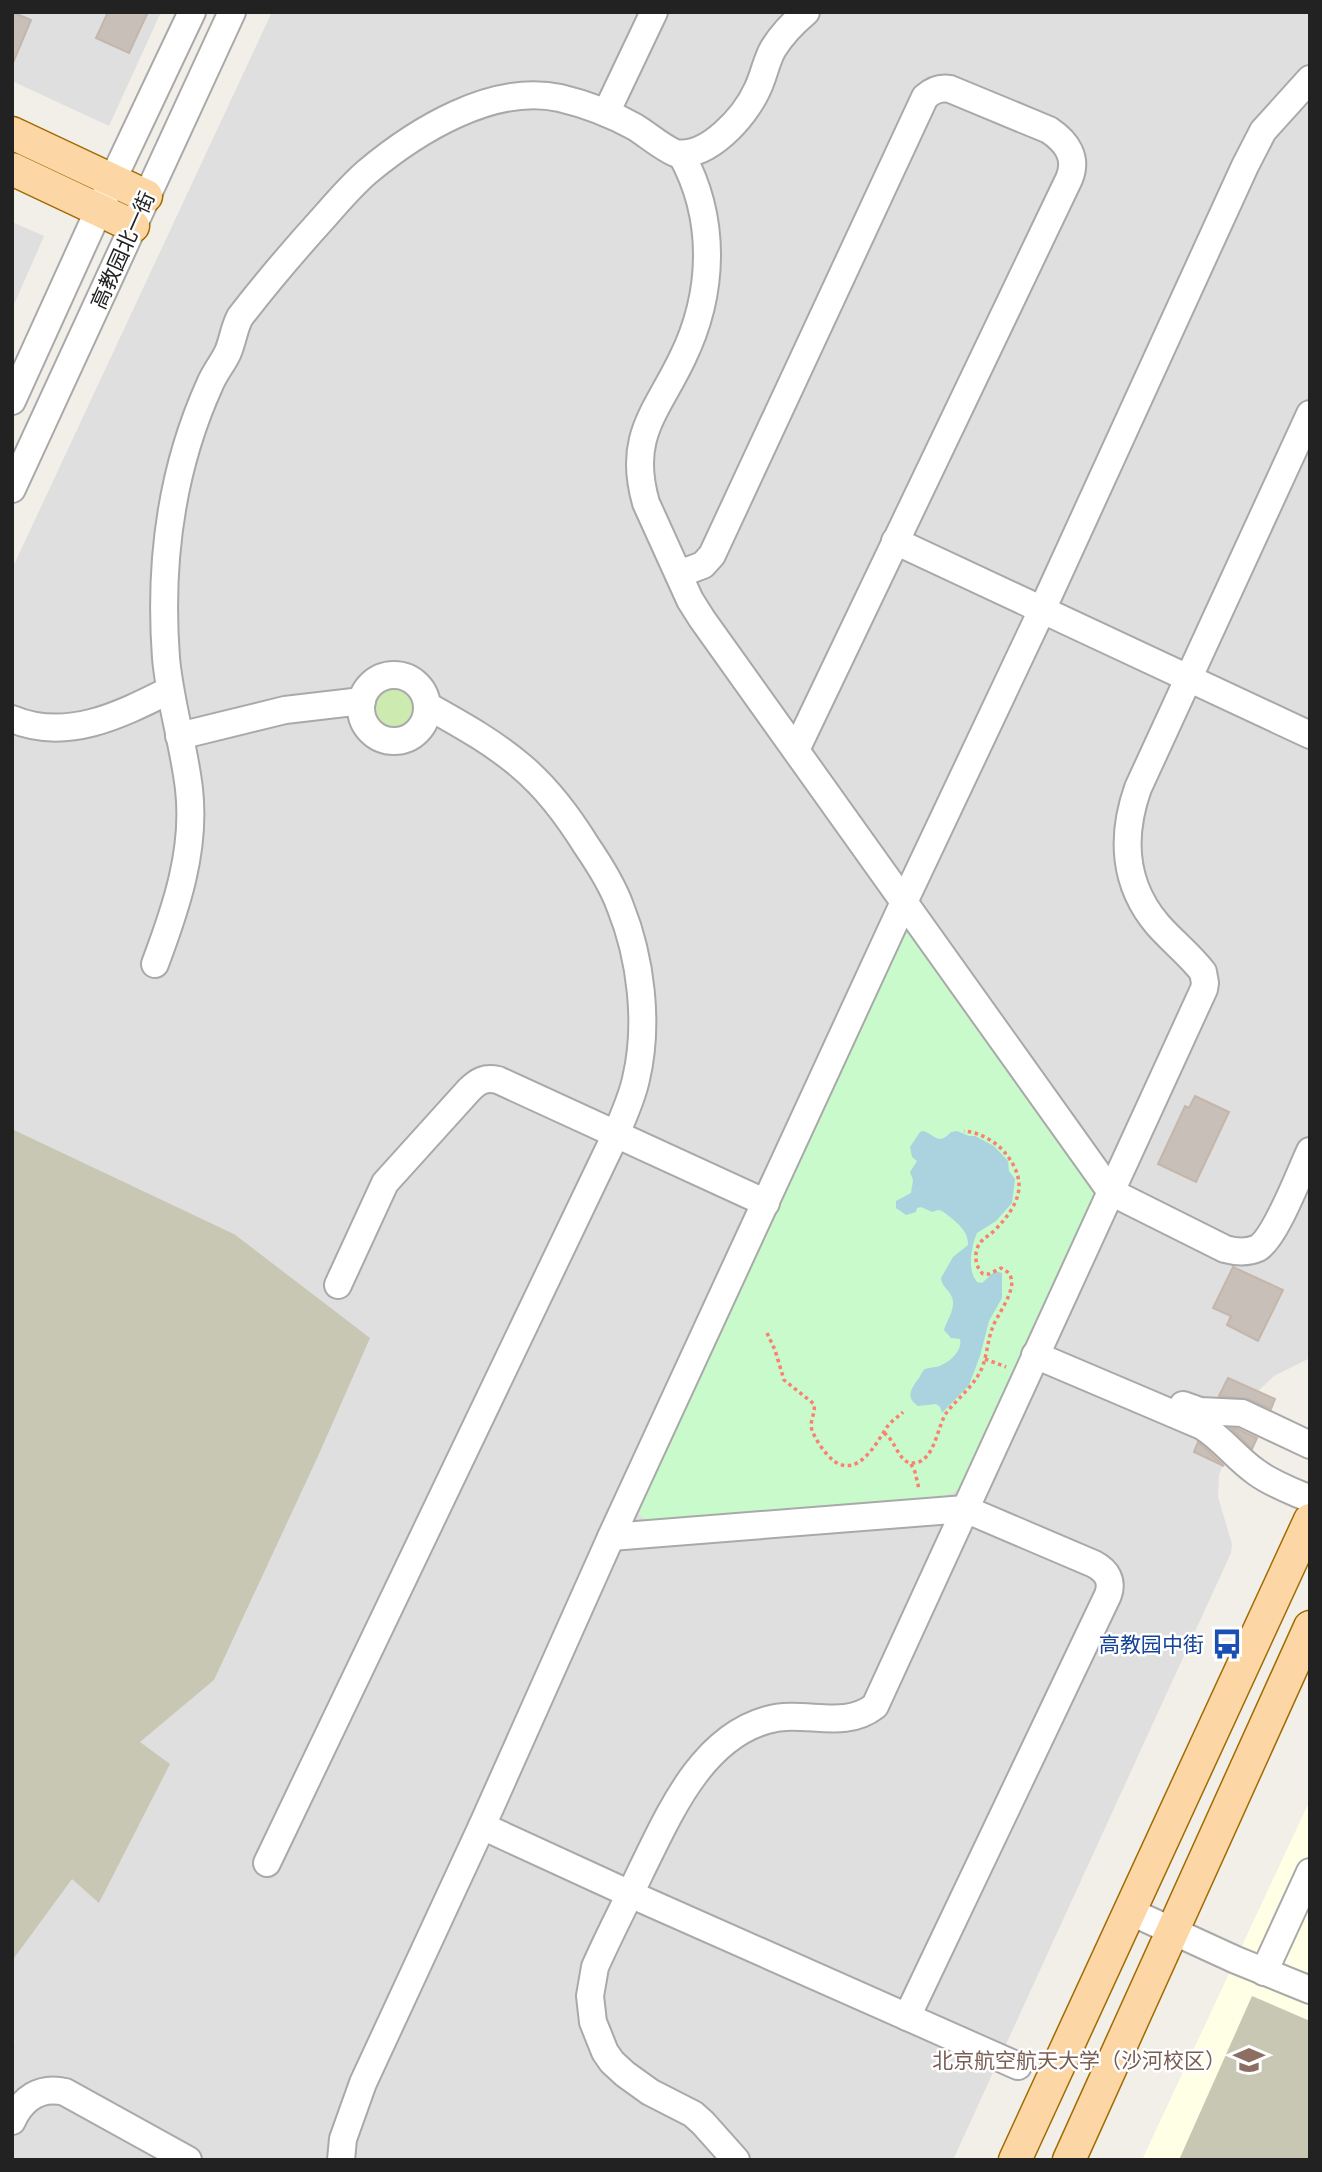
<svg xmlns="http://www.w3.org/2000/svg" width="1322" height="2172" viewBox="0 0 1322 2172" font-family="'Open Sans','Noto Sans SC',sans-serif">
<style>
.residential{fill:#e0dfdf}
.education{fill:#ffffe5}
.construction{fill:#c7c7b4}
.grass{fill:#cdebb0}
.park{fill:#c8facc}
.water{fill:#aad3df}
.building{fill:#c7bfb8;stroke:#c4b6ab;stroke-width:2}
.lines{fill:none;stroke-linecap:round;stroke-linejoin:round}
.minor-casing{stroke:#a9a9a9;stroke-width:30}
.major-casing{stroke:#a06b00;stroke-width:35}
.path{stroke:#fa8072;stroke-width:3.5;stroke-dasharray:3.5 3.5;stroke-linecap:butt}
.minor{stroke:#fff;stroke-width:26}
.major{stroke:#fcd6a4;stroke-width:32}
.labels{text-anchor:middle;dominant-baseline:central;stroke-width:5;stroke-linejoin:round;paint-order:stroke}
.street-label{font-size:21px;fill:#222;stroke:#fff}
.transit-label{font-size:21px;fill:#164399;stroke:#fff;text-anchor:end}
.education-label{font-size:21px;fill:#785e54;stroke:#fff;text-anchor:end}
</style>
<rect width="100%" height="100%" fill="#f2efe9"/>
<g class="residential">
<polygon points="12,12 161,12 109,126 12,81"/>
<polygon points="272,12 1310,12 1310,1358 1274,1376 1256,1393 1224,1462 1219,1475 1218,1497 1232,1544 1231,1553 953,2160 12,2160 12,2044 15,2042 12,2034 12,1961 72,1878 100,1902 139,1742 214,1680 234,1234 12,1129 12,569"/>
<polygon points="12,222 44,236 12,309"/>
</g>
<polygon class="education" points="1310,1800 1310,2160 1142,2160 1276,1873"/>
<g class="construction">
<polygon points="12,1129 234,1234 370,1338 319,1454 214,1680 140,1742 170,1764 99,1903 72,1879 12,1961"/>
<polygon points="1252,1996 1310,2021 1310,2160 1179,2160"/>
</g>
<circle class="grass" cx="394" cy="708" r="22"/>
<path class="park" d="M910 933 1094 1190 1095 1197 965 1482C958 1491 950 1495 939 1497L652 1527 635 1510 899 940 904 935Z"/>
<path class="water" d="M923 1131C936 1135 938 1146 951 1132L957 1131 969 1136H975L994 1146 1008 1161 1009 1171 1015 1179 1012 1203 996 1221 977 1233C971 1247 967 1270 977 1282L982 1283 995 1271 1002 1273V1298L989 1321 980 1356 969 1385 942 1413 940 1407 936 1404 918 1406C905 1397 911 1389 919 1378 921 1375 922 1371 925 1369 927 1368 935 1367 936 1367 948 1364 963 1351 960 1339L951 1338 944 1330C948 1317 959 1305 949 1292 945 1287 942 1285 941 1278L953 1257 968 1245C969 1230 953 1219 942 1211L938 1210 932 1212 921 1207 917 1208 916 1212 906 1215 896 1208V1201L911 1193 913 1180 910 1172 917 1161 912 1157 910 1147 920 1132Z"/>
<g class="building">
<polygon points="12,12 31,20 12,65"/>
<polygon points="108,12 148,12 129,53 96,38"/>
<polygon points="1195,1096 1229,1112 1196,1182 1158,1164 1185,1106 1189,1108"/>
<polygon points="1233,1267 1283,1290 1258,1341 1227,1325 1231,1316 1213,1308"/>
<polygon points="1228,1378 1275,1399 1271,1409 1248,1399 1219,1396"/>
<polygon points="1231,1428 1238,1429 1257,1438 1252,1449"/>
<polygon points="1198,1442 1206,1449 1224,1466 1194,1452"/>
</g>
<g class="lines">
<g class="minor-casing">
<g id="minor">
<polyline points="606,113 654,12"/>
<path d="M681 154C717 219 714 294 682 359 656 413 627 437 646 503L690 600 702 619 1111 1192 1225 1249C1236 1252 1247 1253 1258 1248 1276 1237 1300 1172 1310 1151"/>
<polyline points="12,401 112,181 192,12"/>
<polyline points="12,489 232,12"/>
<polyline points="895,541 1310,735"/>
<path d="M679 574 703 565 712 555 925 97C933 90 940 87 950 89L1049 130C1067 142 1078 158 1069 179L796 750"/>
<circle cx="394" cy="708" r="33"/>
<path d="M12 719C67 742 120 715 170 690"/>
<polyline points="179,736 285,710 362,701"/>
<path d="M155 964C176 908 196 850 189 789 184 745 170 703 166 658 159 564 171 470 210 384 215 372 223 363 228 352 233 340 234 328 240 317 267 282 296 248 326 215 339 200 352 185 367 172 416 131 493 83 560 98 585 104 612 114 635 127 648 135 660 146 675 153 708 159 745 116 757 90 764 76 766 61 773 49 782 34 793 23 806 12"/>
<path d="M338 1285 385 1183 469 1090C478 1081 485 1077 498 1080L766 1203"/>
<path d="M1035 1355 1202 1426C1223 1439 1236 1458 1256 1472 1272 1484 1292 1491 1310 1499"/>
<polyline points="1183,1405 1200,1411 1242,1413 1310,1445"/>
<path d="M611 1537 965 1509 1094 1564C1107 1571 1113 1581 1108 1595L907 2017"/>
<polyline points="482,1826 630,1894 1018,2066"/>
<path d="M267 1863 616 1134C623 1117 632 1098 636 1079 649 1024 641 958 620 906 612 884 599 864 586 845 568 816 548 789 522 767 493 742 460 724 428 706"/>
<polyline points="1129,1911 1236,1960 1310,1990"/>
<polyline points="1264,1972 1310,1872"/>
<path d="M12 2121C22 2099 40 2086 65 2092L188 2160"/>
<polyline points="341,2160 343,2139 363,2083 482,1826 611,1537 904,902 1042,610 1245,166 1263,131 1310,79"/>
<path d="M736 2160 703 2123 693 2114 650 2092 625 2074 612 2062 605 2052 593 2022 590 1996 595 1967C609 1935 626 1903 641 1871 669 1815 700 1739 767 1720 804 1709 843 1731 875 1706L1204 989 1205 983 1203 972C1190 955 1172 941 1158 925 1123 884 1121 836 1138 788L1310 414"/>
</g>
</g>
<g class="major-casing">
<g id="major">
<polyline points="12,133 146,196"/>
<polyline points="12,169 133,226"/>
<polyline points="1015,2160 1310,1520"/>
<polyline points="1069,2160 1310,1627"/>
</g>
</g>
<g class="path">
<path d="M767 1333 775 1350 784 1380 814 1404C816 1413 809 1421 812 1430 816 1441 826 1455 834 1461 858 1478 876 1444 887 1427 891 1421 898 1417 903 1412"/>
<polyline points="985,1359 1006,1367"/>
<path d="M884 1433C896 1441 899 1463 912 1463 935 1464 937 1425 947 1412 958 1398 973 1387 981 1370 987 1357 987 1343 992 1329 996 1314 1028 1279 1001 1268L989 1274H983C977 1269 974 1258 977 1249 980 1239 988 1237 995 1230 1019 1205 1029 1183 1006 1154 997 1142 979 1132 964 1131"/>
<polyline points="911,1464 915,1472 919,1489"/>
</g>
<use href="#minor" class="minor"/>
<use href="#major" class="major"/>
</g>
<defs>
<g id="bus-bare" transform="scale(2.415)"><path d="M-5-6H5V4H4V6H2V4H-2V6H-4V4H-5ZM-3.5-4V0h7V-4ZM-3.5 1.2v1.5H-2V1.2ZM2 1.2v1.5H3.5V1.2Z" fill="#1a4fb4" stroke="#fff" stroke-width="2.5" paint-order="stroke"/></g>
<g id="university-bare" transform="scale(2.415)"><path d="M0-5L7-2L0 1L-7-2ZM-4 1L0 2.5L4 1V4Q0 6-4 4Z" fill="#8d6e63" stroke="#fff" stroke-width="2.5" paint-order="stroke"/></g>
</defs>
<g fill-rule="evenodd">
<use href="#bus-bare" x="1227" y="1644"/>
<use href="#university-bare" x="1249" y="2060"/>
</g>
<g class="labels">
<g class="street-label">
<text transform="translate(122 250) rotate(-66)">高教园北一街</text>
</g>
<g class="transit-label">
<text x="1204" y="1644">高教园中街</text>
</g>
<g class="education-label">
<text x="1226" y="2060">北京航空航天大学（沙河校区）</text>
</g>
</g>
<rect width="1322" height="2172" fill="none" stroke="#222222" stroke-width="28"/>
</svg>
